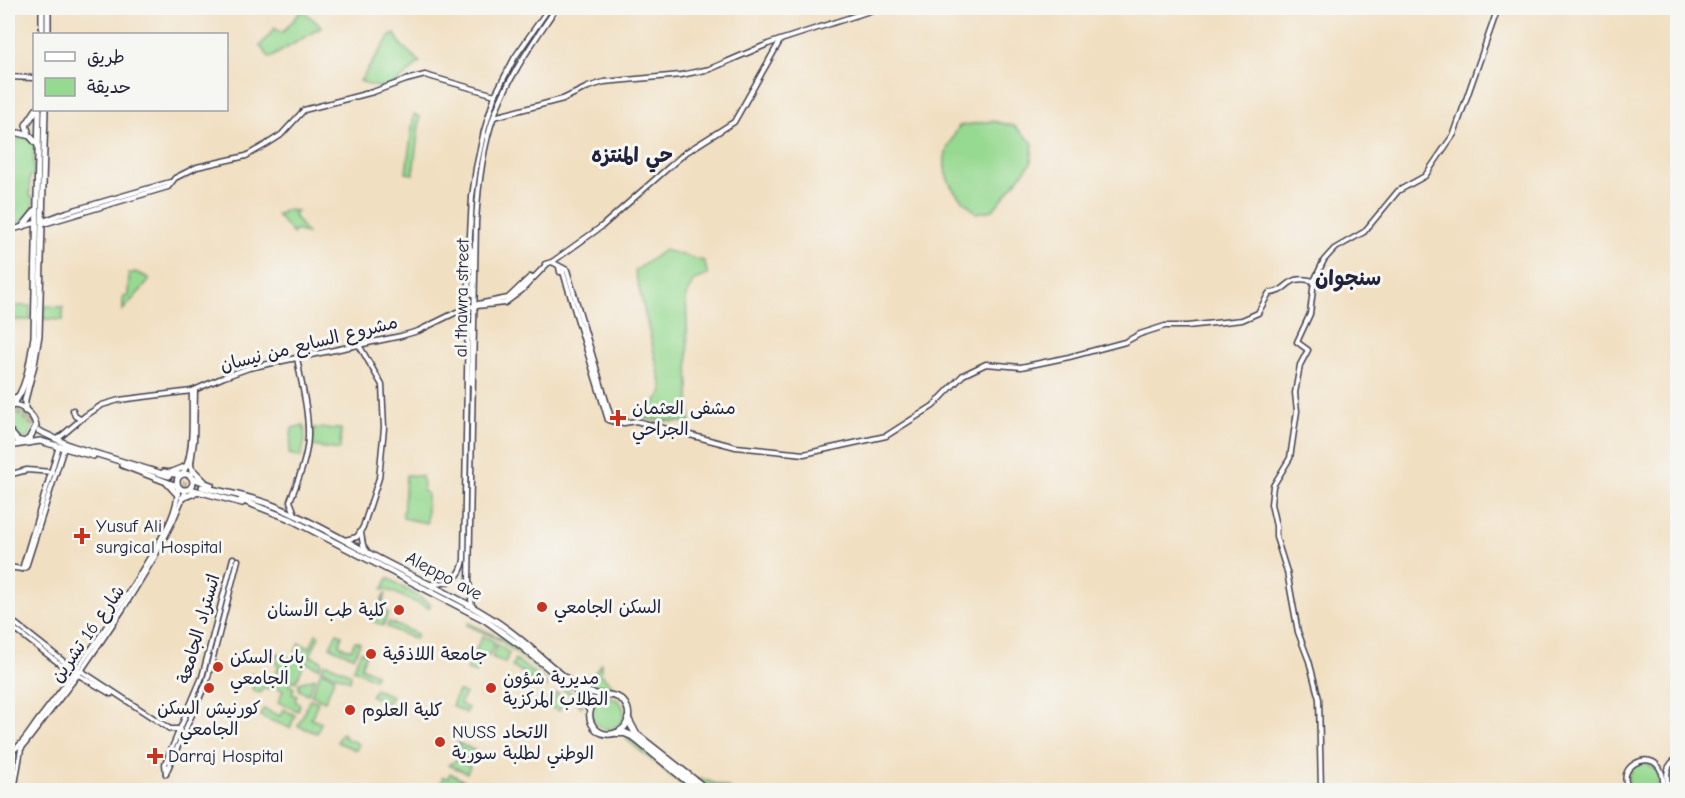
<svg xmlns="http://www.w3.org/2000/svg" width="1685" height="798" viewBox="0 0 1685 798" font-family="'Comic Neue','Playpen Sans Arabic',sans-serif">
<style>
.green{fill:#96d990;stroke:#5c7e66;stroke-width:1.5}
.lines{fill:none;stroke-linecap:round;stroke-linejoin:round}
.secondary-tunnel{stroke:#c8b9a6;stroke-width:4;stroke-dasharray:4 2;stroke-linecap:butt}
.primary-tunnel{stroke:#c8b9a6;stroke-width:5;stroke-dasharray:5 2.5;stroke-linecap:butt}
.secondary-casing{stroke:#413e4f;stroke-width:7}
.primary-casing{stroke:#413e4f;stroke-width:8}
.highway-casing{stroke:#413e4f;stroke-width:9}
.secondary{stroke:#fff;stroke-width:4}
.primary{stroke:#fff;stroke-width:5}
.highway{stroke:#fff;stroke-width:6}
.poi-dot{fill:#c8321e;stroke:#f6f6f2;stroke-width:2}
.labels{text-anchor:middle;dominant-baseline:central;stroke-width:6;stroke-linejoin:round;paint-order:stroke}
.street-label{font-size:18px;fill:#22223b;stroke:#f6f6f2}
.poi-label{font-size:18px;fill:#22223b;stroke:#f6f6f2;text-anchor:start}
.neighbourhood-label{font-size:20px;font-weight:bold;fill:#22223b;stroke:#f6f6f2}
.quarter-label{font-size:21px;font-weight:bold;fill:#22223b;stroke:#f6f6f2}
</style>
<rect width="100%" height="100%" fill="#f6f6f2"/>
<filter id="ink" filterUnits="userSpaceOnUse"><feTurbulence type="fractalNoise" baseFrequency=".0167" numOctaves="2"/><feDisplacementMap in="SourceGraphic" scale="12" xChannelSelector="R" yChannelSelector="G"/><feConvolveMatrix kernelMatrix="1 2 1 2 8 2 1 2 1" color-interpolation-filters="sRGB"/></filter>
<filter id="wash" filterUnits="userSpaceOnUse"><feTurbulence type="fractalNoise" baseFrequency=".008" numOctaves="4" result="noise"/><feDisplacementMap in="SourceGraphic" scale="24" xChannelSelector="R" yChannelSelector="G"/><feGaussianBlur stdDeviation="1.35" result="paint"/><feColorMatrix in="noise" values="0 0 0 0 0 0 0 0 0 0 0 0 0 0 0 0 0 1.4 0 .05"/><feComposite in="paint" operator="in"/></filter>
<g filter="url(#wash)">
<rect width="100%" height="100%" fill="#f1dfc1"/>
<g class="green">
<polygon points="302,10 322,27 270,58 260,46 275,28 282,33"/>
<path d="M395 34 402 46 420 62C409 72 395 88 379 87 373 87 365 83 360 81L390 36Z"/>
<polygon points="414,114 420,117 413,174 406,173"/>
<path d="M992 121 1014 126 1033 143 1031 163 993 210 977 213C959 198 942 183 945 157 946 147 955 135 959 126Z"/>
<path d="M23 137 29 139 34 145V174L30 176V197H34C32 218 26 221 8 228V142Z"/>
<polygon points="286,210 297,211 293,214 307,234 296,230 293,234 277,215"/>
<polygon points="664,250 704,261 708,275 694,280 686,296 690,423 643,419 663,391 635,271"/>
<polygon points="135,272 149,278 149,281 123,310 123,297 128,296 129,274"/>
<rect x="8" y="306" width="22" height="14"/>
<polygon points="44,306 63,307 63,320 44,319"/>
<polygon points="14,408 28,416 34,425 28,437 23,440 8,423 8,415"/>
<polygon points="304,425 305,440 301,457 289,454 292,428"/>
<polygon points="314,428 341,429 340,450 313,446"/>
<polygon points="406,475 422,476 423,491 427,493 427,523 403,518"/>
<polygon points="388,578 430,604 430,607 429,608 386,589 382,590"/>
<polygon points="386,594 380,609 388,613 383,626 373,621 384,595"/>
<polygon points="389,622 417,634 415,639 387,627"/>
<polygon points="468,623 510,642 577,697 583,705 581,707 566,692 500,640 467,625"/>
<polygon points="337,633 342,635 339,645 351,650 355,641 360,643 354,657 330,647"/>
<polygon points="316,634 319,636 310,656 322,661 319,668 293,657 299,643 310,648"/>
<polygon points="483,636 495,642 489,656 484,654 482,659 473,655"/>
<polygon points="497,644 509,653 505,663 492,657"/>
<polygon points="361,651 366,654 361,667 376,674 374,679 353,669"/>
<polygon points="277,653 304,664 296,682 276,673 279,666 276,664 279,657 276,655"/>
<polygon points="472,657 481,661 476,673 467,670"/>
<polygon points="515,659 545,682 547,687 523,676 524,673 512,667"/>
<polygon points="324,664 328,664 351,674 350,681 322,669"/>
<polygon points="601,664 601,674 612,685 612,688 598,690 585,685"/>
<polygon points="321,671 335,677 325,701 311,695"/>
<polygon points="251,674 274,684 274,685 272,685 270,689 264,687 260,693 253,691"/>
<polygon points="280,678 290,682 289,685 294,688 292,694 297,696 295,701 300,704 298,711 278,702 283,691 276,687"/>
<polygon points="315,678 308,694 299,690 299,683"/>
<polygon points="375,689 392,696 388,703 371,696"/>
<polygon points="458,691 465,693 460,704 468,708 466,713 452,706"/>
<polygon points="557,693 565,699 559,711 550,707"/>
<circle cx="608" cy="713" r="16"/>
<polygon points="310,699 318,702 311,719 321,723 317,733 298,726"/>
<polygon points="263,709 280,716 283,709 295,715 290,728 260,716"/>
<polygon points="341,733 344,734 343,737 359,744 356,750 337,742"/>
<polygon points="627,735 688,784 688,786 686,788 627,740"/>
<polygon points="458,743 476,751 472,760 462,755 464,748 461,754 460,753"/>
<polygon points="17,753 13,790 8,790 8,758"/>
<polygon points="457,760 470,766 467,773 448,765"/>
<polygon points="1677,761 1677,790 1672,790 1670,768"/>
<path d="M1638 763H1645L1658 770 1659 790C1652 790 1639 793 1633 789 1623 782 1630 768 1638 763Z"/>
<polygon points="450,773 466,782 462,790 438,790 443,777 448,778"/>
<polygon points="699,778 728,788 730,790 712,790 698,779"/>
</g>
</g>
<g filter="url(#ink)">
<g class="lines">
<polyline class="secondary-tunnel" points="472,325 473,294"/>
<g class="primary-tunnel">
<polyline points="8,408 38,431"/>
<polyline points="168,478 202,489"/>
</g>
<g class="secondary-casing">
<g id="secondary">
<polyline points="8,77 34,78"/>
<polyline points="494,117 563,99 588,87 604,82 681,75 710,69 768,44 879,8"/>
<polyline points="43,221 67,212 170,182"/>
<polyline points="42,222 47,223 168,187 175,178 197,167 246,156 267,144 281,135 304,110 373,92 406,80 425,75 495,95"/>
<polyline points="8,231 35,223"/>
<polyline points="552,262 567,270 612,421 608,420 563,272 560,272 559,267"/>
<polyline points="545,264 552,262 601,227 685,153 734,122 780,41"/>
<polyline points="471,266 471,249"/>
<polyline points="1314,281 1310,314 1297,342 1308,350 1300,365 1295,393 1297,411 1290,458 1273,486 1271,504 1276,526 1276,537 1287,572 1298,632 1309,661 1319,699 1321,790"/>
<polyline points="473,294 475,243"/>
<polyline points="478,304 508,298 530,277"/>
<polyline points="471,383 472,325"/>
<polyline points="73,410 75,416 80,419"/>
<path d="M612 421 624 423 636 421 736 447 804 454 886 436 933 406 963 375 986 364 1021 367 1069 357 1125 342 1140 334 1165 326H1187L1242 320 1258 313 1269 293C1289 293 1286 273 1314 281L1324 260 1334 249 1364 232 1398 191 1425 176 1447 144 1454 134 1498 8"/>
<polyline points="59,438 85,416 102,405 119,400 192,391 224,377 249,368 401,336 418,331 467,307 505,303 521,291 547,264"/>
<path d="M183 474C195 450 191 417 192 391"/>
<polyline points="8,475 27,470 52,472"/>
<polyline points="192,478 191,463 194,441 195,390"/>
<path d="M295 514 290 501C298 480 307 460 308 437 309 410 301 384 297 357"/>
<polyline points="361,533 363,545 367,551"/>
<polyline points="345,540 357,537 363,527 379,478 384,428 382,385 359,345"/>
<polyline points="8,567 22,569"/>
<polyline points="22,569 26,567 64,448"/>
<polyline points="22,569 59,446"/>
<path d="M431 584C449 585 461 578 464 560L469 254 472 197 476 168 484 131 495 95 515 57 549 8"/>
<path d="M472 607 469 581 476 222C478 187 482 150 494 116 508 77 533 43 556 8"/>
<polyline points="13,628 69,671 82,677 111,694"/>
<polyline points="8,633 16,624 72,668 83,672 170,729 179,729"/>
<path d="M8 754C23 746 32 727 43 714 80 667 114 618 144 567 158 544 178 515 178 488"/>
<polyline points="166,773 207,681 238,560"/>
<polyline points="166,774 165,764 202,677 233,558"/>
<polyline points="14,790 21,749 83,668 123,609 154,558 173,521 186,490"/>
<path d="M1631 790C1611 770 1651 746 1661 771 1664 776 1663 785 1663 790"/>
<path d="M1668 790C1667 776 1664 766 1678 758"/>
</g>
</g>
<g class="primary-casing">
<g id="primary">
<polyline points="42,34 42,8"/>
<polyline points="48,34 48,8"/>
<polyline points="28,131 26,125 36,110"/>
<polyline points="19,133 30,136 37,144"/>
<polyline points="23,226 35,211"/>
<polyline points="8,400 17,397"/>
<path d="M13 404C28 387 30 359 34 337L39 110"/>
<path d="M8 408C17 399 35 415 36 426L29 439 24 442 17 440 8 429"/>
<polyline points="25,411 25,400 34,365 39,335 45,110"/>
<polyline points="39,431 71,446 169,476"/>
<polyline points="8,446 40,441 93,456"/>
<polyline points="122,465 177,486"/>
<polyline points="191,468 204,481"/>
<polyline points="164,472 180,475"/>
<polyline points="172,472 187,466"/>
<circle cx="185" cy="482" r="8"/>
<polyline points="192,478 211,485"/>
<polyline points="167,483 178,495"/>
<path d="M202 487C227 493 254 497 277 507 319 524 358 549 399 569 435 588 474 605 507 629 532 647 555 672 581 689 595 698 615 691 623 701 632 711 630 726 618 732 594 743 577 710 602 696"/>
<polyline points="190,489 242,503"/>
<polyline points="182,498 197,492"/>
<polyline points="241,500 290,519 485,620 521,646 579,693 590,711"/>
</g>
</g>
<g class="highway-casing">
<g id="highway">
<polyline points="628,719 636,734 707,790"/>
<polyline points="617,733 625,733 632,736 698,790"/>
</g>
</g>
<use href="#secondary" class="secondary"/>
<use href="#primary" class="primary"/>
<use href="#highway" class="highway"/>
</g>
</g>
<g class="poi-dot">
<path d="M615 409h6v6h6v6h-6v6h-6v-6h-6v-6h6z"/>
<path d="M79 527h6v6h6v6h-6v6h-6v-6h-6v-6h6z"/>
<circle cx="542" cy="607" r="6"/>
<circle cx="399" cy="610" r="6"/>
<circle cx="371" cy="654" r="6"/>
<circle cx="218" cy="667" r="6"/>
<circle cx="209" cy="688" r="6"/>
<circle cx="491" cy="688" r="6"/>
<circle cx="350" cy="710" r="6"/>
<circle cx="440" cy="742" r="6"/>
<path d="M152 747h6v6h6v6h-6v6h-6v-6h-6v-6h6z"/>
</g>
<g class="labels">
<g class="street-label">
<text transform="translate(462 298) rotate(-89)">al thawra street</text>
<text transform="translate(309 344) rotate(-14)">مشروع السابع من نيسان</text>
<text transform="translate(444 576) rotate(28)">Aleppo ave</text>
<text transform="translate(199 629) rotate(-74)">اتستراد الجامعة</text>
<text transform="translate(88 634) rotate(-55)">شارع 16 تشرين</text>
</g>
<g class="poi-label">
<text x="632" y="408">مشفى العثمان<tspan x="632" dy="21">الجراحي</tspan></text>
<text x="96" y="526">Yusuf Ali<tspan x="96" dy="21">surgical Hospital</tspan></text>
<text x="554" y="607">السكن الجامعي</text>
<text x="387" y="610" text-anchor="end">كلية طب الأسنان</text>
<text x="383" y="654">جامعة اللاذقية</text>
<text x="230" y="657">باب السكن<tspan x="230" dy="21">الجامعي</tspan></text>
<text x="503" y="678">مديرية شؤون<tspan x="503" dy="21">الطلاب المركزية</tspan></text>
<text x="209" y="708" text-anchor="middle">كورنيش السكن<tspan x="209" dy="21">الجامعي</tspan></text>
<text x="362" y="710">كلية العلوم</text>
<text x="452" y="732">NUSS الاتحاد<tspan x="452" dy="21">الوطني لطلبة سورية</tspan></text>
<text x="168" y="756">Darraj Hospital</text>
</g>
<g class="neighbourhood-label">
<text x="632" y="155">حي المنتزه</text>
</g>
<g class="quarter-label">
<text x="1348" y="278">سنجوان</text>
</g>
</g>
<rect width="1685" height="798" fill="none" stroke="#f6f6f2" stroke-width="30"/>
<rect x="33" y="33" width="195" height="78" fill="#f6f6f2" stroke="#a1a1a9" stroke-width="1.5"/>
<rect x="45" y="52" width="30" height="9" fill="#ffffff" stroke="#a1a1a9" stroke-width="1.5"/>
<text x="87" y="63" font-size="18" fill="#22223b">طريق</text>
<rect x="45" y="78" width="30" height="18" fill="#96d990" stroke="#a1a1a9" stroke-width="1.5"/>
<text x="87" y="93" font-size="18" fill="#22223b">حديقة</text>
</svg>
